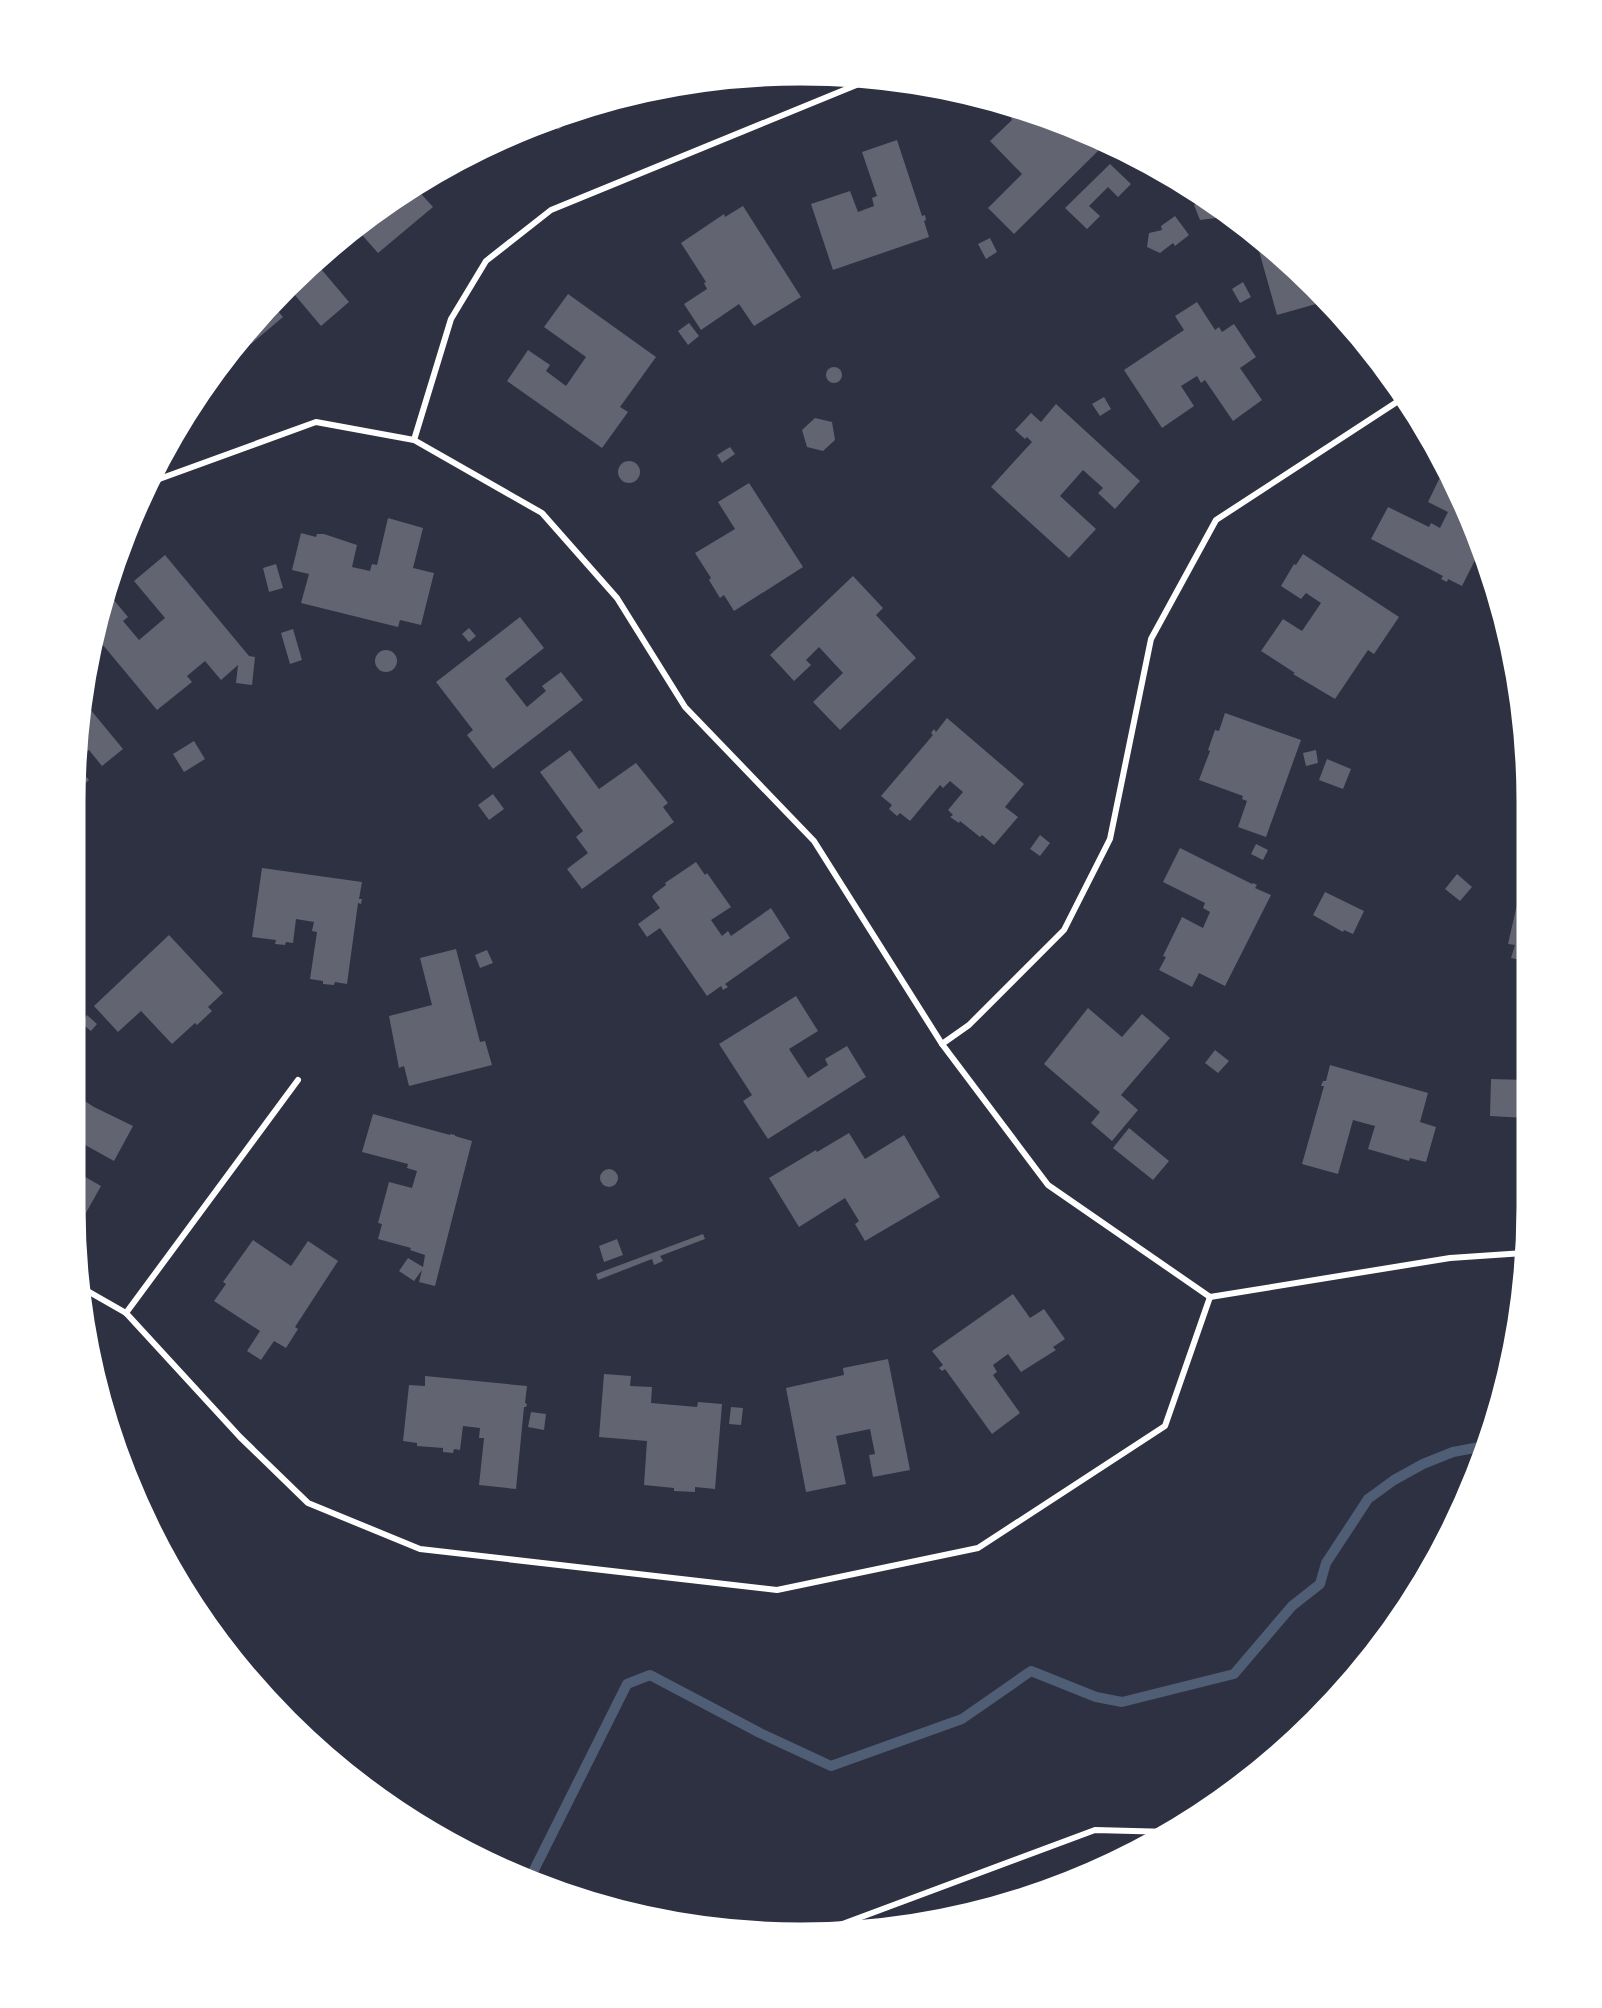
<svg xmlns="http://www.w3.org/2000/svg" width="1602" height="2008" viewBox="0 0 1602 2008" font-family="Helvetica,sans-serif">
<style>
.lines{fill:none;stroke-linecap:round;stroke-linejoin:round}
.stream{stroke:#4f5d75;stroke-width:10}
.building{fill:#626471}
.minor{stroke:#fff;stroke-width:6}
.rim{fill:none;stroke:#fff;stroke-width:3}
</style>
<rect width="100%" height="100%" fill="#2d3142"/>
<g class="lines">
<g class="stream">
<polyline points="170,1568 170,1569"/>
<polyline points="531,1876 627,1684 650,1675 760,1733 831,1766 962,1719 1031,1671 1096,1697 1122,1702 1234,1674 1292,1606 1320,1584 1326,1563 1368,1499 1394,1480 1423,1464 1453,1452 1485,1446"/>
</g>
</g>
<g class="building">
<polygon points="585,108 558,130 550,120 567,112"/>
<polygon points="1019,109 1084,134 1099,150 1014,234 988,208 1022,174 990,141 1012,120 1011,118"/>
<polygon points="897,140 922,216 925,215 926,220 924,221 929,237 833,270 811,204 850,191 858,212 874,206 872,198 877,196 862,152"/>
<polygon points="1110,164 1131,184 1118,197 1108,187 1089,206 1100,216 1087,229 1065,208"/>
<polygon points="414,186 433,207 378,253 355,227"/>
<polygon points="1202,198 1218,208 1216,218 1200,220 1194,205"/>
<polygon points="743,206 801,297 754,326 739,304 701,330 684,304 707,289 704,283 706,282 681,243 724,214 725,217"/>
<polygon points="1175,216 1189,235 1175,246 1173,243 1160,253 1147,247 1149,233 1162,230 1161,226"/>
<polygon points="1254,233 1311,286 1316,304 1277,315"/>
<polygon points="990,238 997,252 986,259 978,244"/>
<polygon points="316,263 349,302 321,326 289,288"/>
<polygon points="1243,282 1251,297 1240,303 1232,289"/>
<polygon points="568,294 656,357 620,407 628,412 602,448 507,381 528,350 550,365 546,371 566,386 586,357 544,327"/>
<polygon points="1197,302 1215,330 1219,327 1222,332 1234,324 1256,357 1240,368 1262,400 1233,421 1205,380 1201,383 1197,376 1181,386 1194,406 1162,428 1124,370 1184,330 1175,316"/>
<polygon points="272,304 283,317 251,344 249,342 237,353 234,349 254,322"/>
<polygon points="689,323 699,336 688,345 678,331"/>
<circle cx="834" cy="375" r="8"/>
<polygon points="1104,397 1111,409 1100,416 1092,404"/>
<polygon points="1056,404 1140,481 1115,509 1098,493 1103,488 1083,470 1060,496 1096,529 1069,558 991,487 1032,442 1027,437 1025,439 1015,430 1031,413 1041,422"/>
<polygon points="815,418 832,422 835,440 823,451 807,447 802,430"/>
<polygon points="730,447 735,454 722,463 717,455"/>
<circle cx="629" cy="472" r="11"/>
<polygon points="1445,467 1481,548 1462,586 1448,579 1447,582 1441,579 1443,576 1371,539 1388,507 1429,527 1431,523 1440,528 1448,512 1428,502"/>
<polygon points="749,483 803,567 734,611 724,595 720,598 709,580 711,578 695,553 735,529 718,502"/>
<polygon points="388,518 423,528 413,568 434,573 421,625 400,620 398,627 301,603 309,574 292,570 301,533 316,537 317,534 324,534 357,545 352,567 370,571 372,564 377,565"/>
<polygon points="1303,554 1399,617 1374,654 1368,650 1335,699 1293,674 1295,673 1261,651 1283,619 1302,631 1321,603 1306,593 1301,599 1281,586 1294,564 1296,565"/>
<polygon points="165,555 249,656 255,657 252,685 236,683 238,665 221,680 205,661 187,676 192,682 157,710 98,639 104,606 113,599 128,617 123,621 139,640 165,618 134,581"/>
<polygon points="276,564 283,588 269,592 263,568"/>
<polygon points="853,576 883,608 876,615 916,658 840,730 813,702 843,673 819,647 806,660 811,665 794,681 770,655"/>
<polygon points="520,617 544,648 505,679 527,707 546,691 542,686 561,672 583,700 493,769 467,735 473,730 436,682"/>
<polygon points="469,628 476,636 469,642 462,634"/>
<polygon points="293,629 302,660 290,664 281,633"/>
<circle cx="386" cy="661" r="11"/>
<polygon points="85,703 123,749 102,766 89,750 75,761"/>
<polygon points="1225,713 1301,740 1266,837 1238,827 1247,801 1242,799 1243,796 1199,780 1210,751 1208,750 1215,730 1219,731"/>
<polygon points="947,718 1024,784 1005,807 1018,817 994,845 982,835 980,837 960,821 959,823 950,817 953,815 948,810 963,792 950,781 943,788 940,785 910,821 900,813 897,816 889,809 892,805 881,796 933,735 931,733 934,729 936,732"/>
<polygon points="194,741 205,759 184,772 173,754"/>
<polygon points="570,750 599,789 636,763 668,803 663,807 674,822 582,889 567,869 588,853 576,837 583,831 540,772"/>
<polygon points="1316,750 1318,763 1306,766 1303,753"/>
<polygon points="1327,759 1351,769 1343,789 1319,780"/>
<polygon points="75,764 89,780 75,792"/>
<polygon points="493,794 504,809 489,820 478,805"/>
<polygon points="1040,835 1050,843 1040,856 1030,849"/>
<polygon points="1256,844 1268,850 1263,860 1251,854"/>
<polygon points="1180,848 1252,884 1253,883 1257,885 1255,888 1271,895 1225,986 1199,973 1192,987 1159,970 1166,957 1163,956 1182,917 1203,928 1210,912 1203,908 1205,903 1163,882"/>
<polygon points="696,862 705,875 707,873 731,907 711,920 722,936 728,931 731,936 771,908 790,938 725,984 728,987 723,990 721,986 707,996 660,928 647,937 638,924 660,908 652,897 654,894 666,885 665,883"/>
<polygon points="1526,865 1528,949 1525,961 1511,958 1515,945 1508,944"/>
<polygon points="262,868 362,882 359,899 362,899 361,904 358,903 347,984 335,982 334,985 323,984 323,981 310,979 317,932 312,931 314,922 296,919 293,943 286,942 285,945 275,944 276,940 252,937"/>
<polygon points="1457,874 1472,887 1460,901 1445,889"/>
<polygon points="1325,892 1364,911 1353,934 1344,930 1343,932 1313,915"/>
<polygon points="169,935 223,993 208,1007 212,1011 197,1025 195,1023 172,1044 141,1011 118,1032 94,1006"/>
<polygon points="456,949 480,1042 485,1041 492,1065 409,1086 404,1066 399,1068 389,1016 432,1005 420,958"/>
<polygon points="487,950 493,963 480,968 475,955"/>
<polygon points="796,996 818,1031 789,1049 808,1078 828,1065 825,1059 847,1046 866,1077 768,1139 743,1101 752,1095 719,1044"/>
<polygon points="1088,1008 1122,1037 1142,1014 1170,1038 1121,1095 1138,1110 1112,1141 1091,1123 1100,1112 1044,1064"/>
<polygon points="87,1015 97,1024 91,1031 81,1023"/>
<polygon points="1215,1050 1229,1061 1218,1073 1205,1063"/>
<polygon points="1330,1065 1428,1093 1420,1122 1436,1127 1426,1162 1410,1158 1409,1161 1368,1149 1375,1126 1353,1120 1338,1174 1302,1164 1324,1086 1321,1086 1323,1081 1326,1081"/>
<polygon points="1491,1079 1528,1080 1528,1118 1490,1116"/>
<polygon points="74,1094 94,1107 133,1126 114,1161 78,1141 74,1148"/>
<polygon points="373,1114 450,1135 450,1134 455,1135 455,1136 472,1141 435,1286 419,1282 422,1270 414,1281 399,1271 408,1258 423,1267 425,1255 410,1250 411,1248 378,1239 382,1224 378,1223 389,1182 412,1188 417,1171 407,1168 408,1164 362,1152"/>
<polygon points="1129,1128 1169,1161 1153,1180 1113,1148"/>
<polygon points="849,1133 865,1159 904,1135 940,1197 865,1241 855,1224 859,1221 845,1198 799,1227 769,1178 816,1150 817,1152"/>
<circle cx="609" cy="1178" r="9"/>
<polygon points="80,1174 101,1186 83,1218 74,1213 74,1180 75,1181"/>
<polygon points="703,1234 705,1239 660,1256 663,1261 654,1265 652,1259 598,1280 596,1274"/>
<polygon points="617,1239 623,1255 604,1262 599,1246"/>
<polygon points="253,1240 291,1266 308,1241 338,1261 295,1327 298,1329 286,1348 274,1341 261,1360 247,1351 260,1331 214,1301 226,1284 223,1282"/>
<polygon points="1013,1294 1030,1318 1044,1309 1065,1339 1053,1347 1056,1350 1021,1372 1008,1354 993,1365 997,1372 993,1375 1020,1413 992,1434 945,1369 942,1371 939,1368 943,1365 932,1351"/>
<polygon points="888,1359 910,1470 873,1477 869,1455 875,1454 870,1429 836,1436 846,1484 806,1492 786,1388 844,1375 843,1368"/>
<polygon points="604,1374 631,1376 630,1386 652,1387 651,1403 697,1407 698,1402 722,1404 715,1489 695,1487 695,1492 674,1491 674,1488 644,1485 647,1441 599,1437"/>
<polygon points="425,1376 527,1386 525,1403 527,1404 526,1407 524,1407 516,1489 479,1485 484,1438 479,1438 480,1428 463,1426 460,1450 454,1449 453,1453 443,1452 443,1448 417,1446 417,1443 403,1441 409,1385 425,1386"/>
<polygon points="731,1407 743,1408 741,1425 729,1424"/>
<polygon points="531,1412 546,1414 544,1430 528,1427"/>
</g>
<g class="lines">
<g class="minor">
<polyline points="414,440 451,319 486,261 551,210 871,79"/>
<polyline points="151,482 316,422 414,440 542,513 617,598 685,707 814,841 942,1044 1048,1185 1210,1297 1450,1258 1524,1253"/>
<polyline points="942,1044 969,1025 1064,930 1110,839 1151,639 1216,520 1403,398"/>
<polyline points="84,1289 126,1313 240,1437 308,1503 420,1549 777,1590 978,1548 1165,1426 1210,1297"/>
<polyline points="126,1313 298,1080"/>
<polyline points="821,1932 1095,1830 1171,1832"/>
</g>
</g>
<path d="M0 0H1602V2008H0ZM801 84H801A717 717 0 0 1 1518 801V1207A717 717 0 0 1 801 1924H801A717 717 0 0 1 84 1207V801A717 717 0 0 1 801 84Z" fill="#fff" fill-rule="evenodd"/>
<path class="rim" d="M801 84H801A717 717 0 0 1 1518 801V1207A717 717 0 0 1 801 1924H801A717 717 0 0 1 84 1207V801A717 717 0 0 1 801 84Z"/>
</svg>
